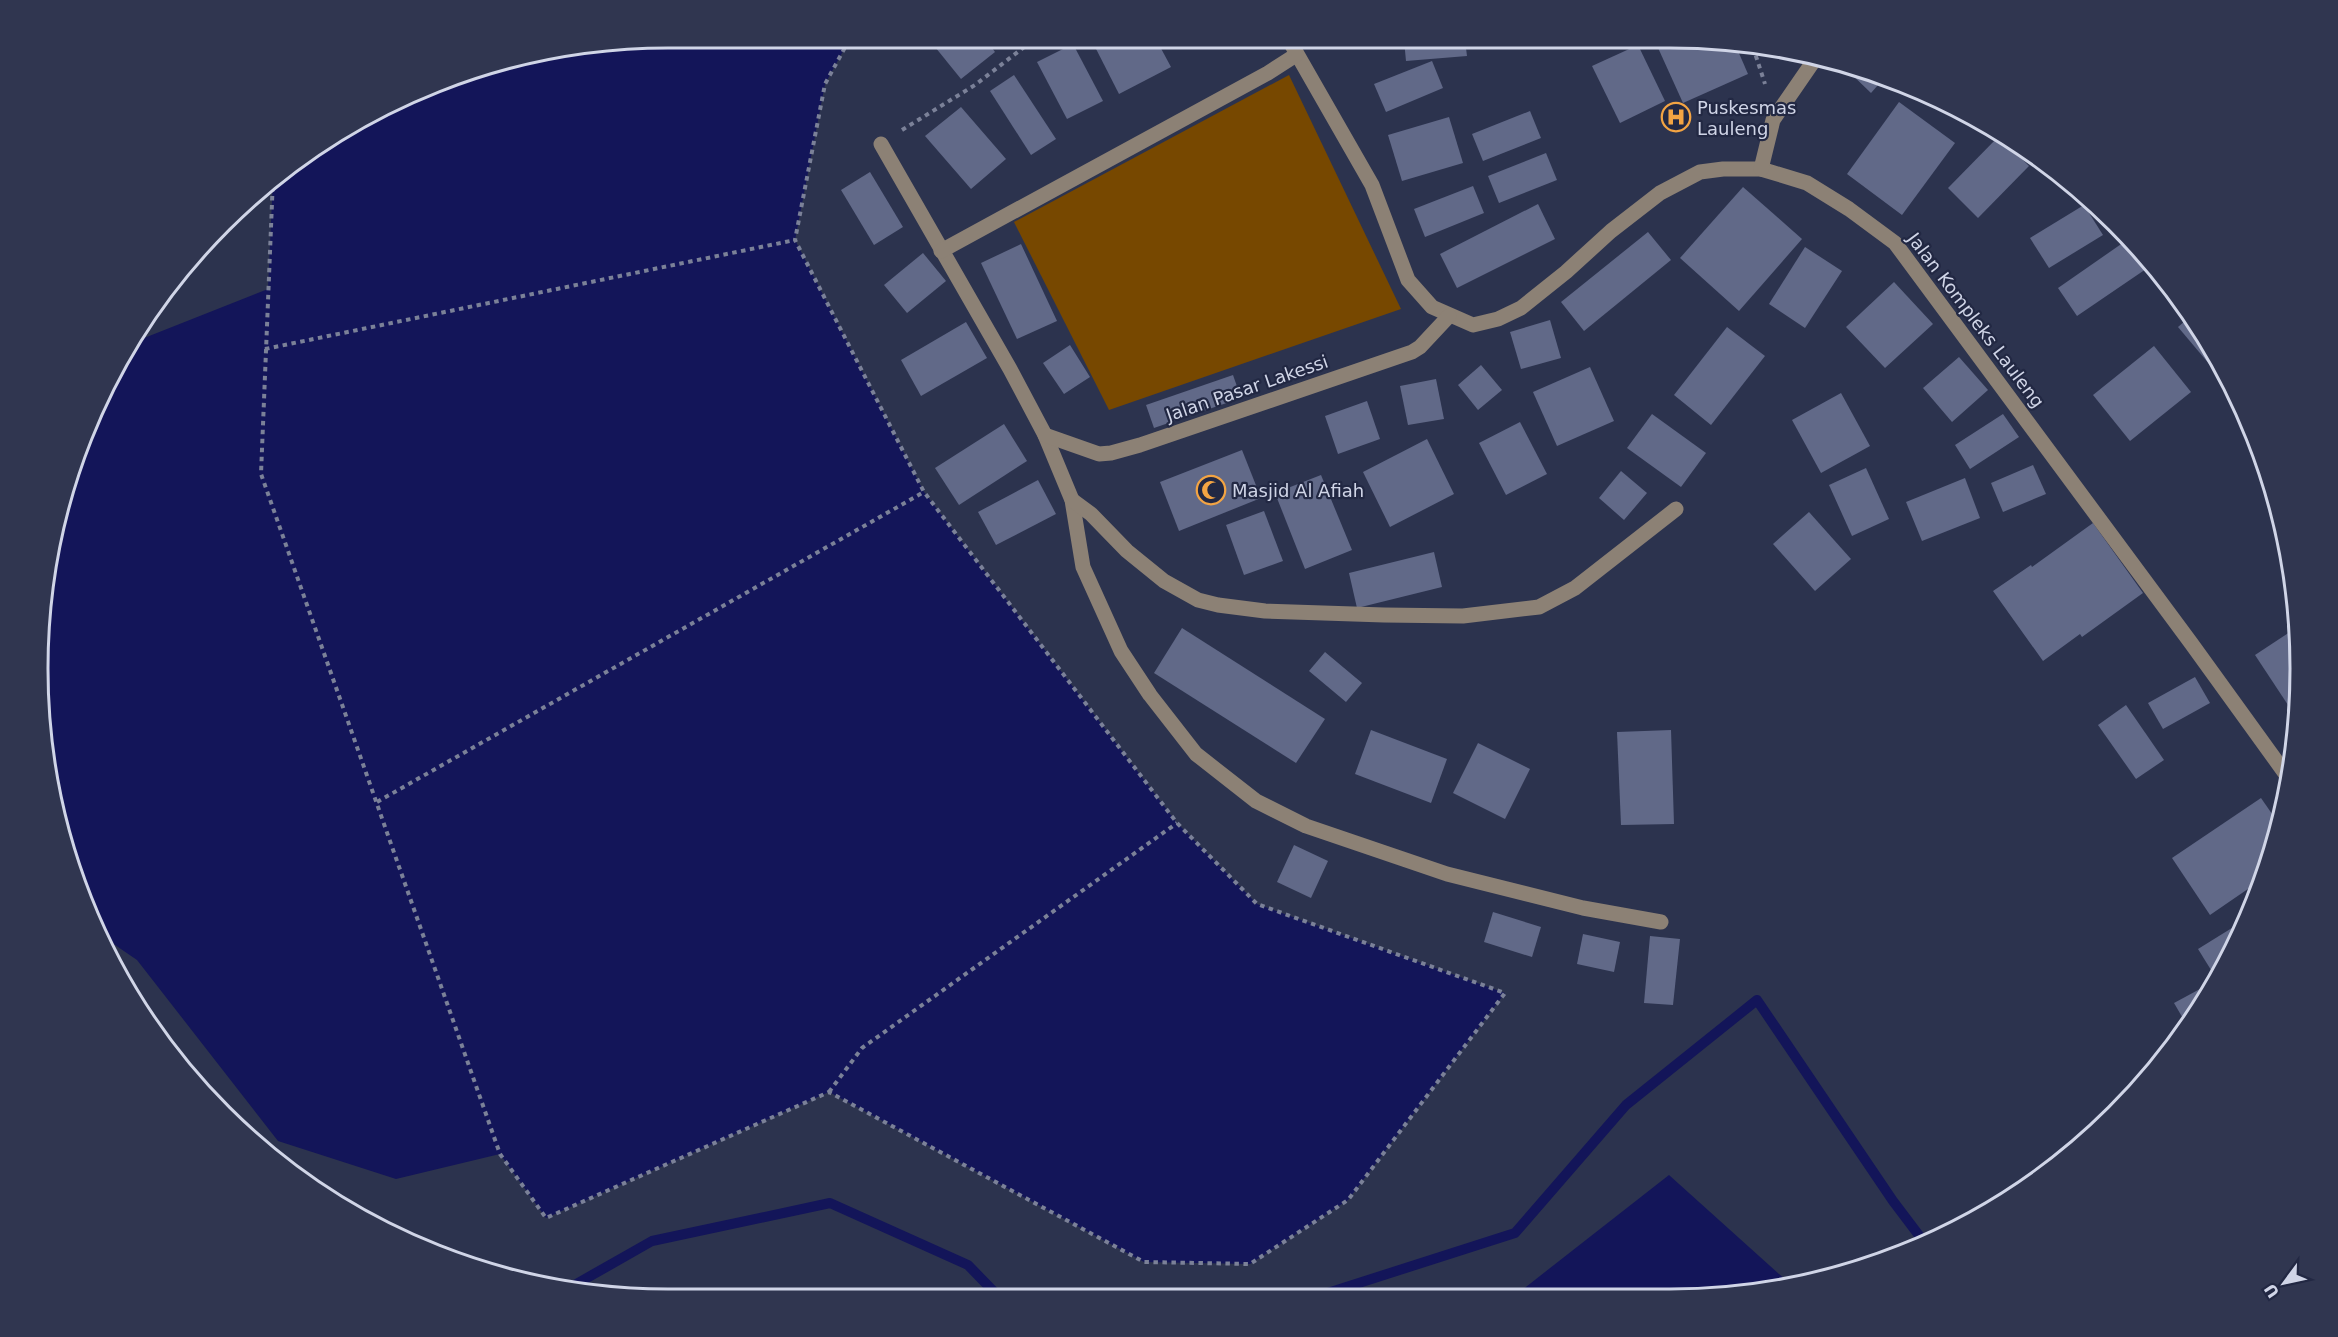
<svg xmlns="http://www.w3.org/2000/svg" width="2338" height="1337" viewBox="0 0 2338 1337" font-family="'DejaVu Sans',sans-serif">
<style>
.green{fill:#774800}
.water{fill:#131559}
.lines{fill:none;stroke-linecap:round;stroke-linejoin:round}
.stream{stroke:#131559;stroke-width:10}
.building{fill:#616988}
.path{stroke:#7b8198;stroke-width:4;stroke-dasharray:4.5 4.5;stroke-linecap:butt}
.minor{stroke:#8c8175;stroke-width:15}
.labels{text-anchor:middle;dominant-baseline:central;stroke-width:4.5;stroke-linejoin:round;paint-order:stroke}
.poi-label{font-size:18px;fill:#d0d5e7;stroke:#222843;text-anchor:start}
.street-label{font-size:18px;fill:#d0d5e7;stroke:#222843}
.rim{fill:none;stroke:#d0d5e7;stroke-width:3}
</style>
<rect width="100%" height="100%" fill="#2c334e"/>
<polygon class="green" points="1289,75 1401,309 1109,410 1014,222"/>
<g class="water">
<polygon points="848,42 825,84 795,240 924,492 1177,823 1257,904 1505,993 1348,1200 1250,1264 1144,1262 829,1092 546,1218 500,1154 396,1179 278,1141 137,960 99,934 71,872 50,791 38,669 59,505 102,390 129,344 268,289 273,178 285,168 389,103 466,71 586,43"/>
<polygon points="1669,1175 1789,1283 1711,1298 1502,1298 1522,1290"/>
</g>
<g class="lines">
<g class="stream">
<polyline points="571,1287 652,1241 830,1203 968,1265 1000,1298"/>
<polyline points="1312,1298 1515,1233 1626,1105 1757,1000 1893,1201 1924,1242"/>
</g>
</g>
<g class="building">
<polygon points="1654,39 1711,39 1735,44 1748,74 1683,103"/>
<polygon points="1404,40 1465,40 1467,56 1406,61"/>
<polygon points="987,41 995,52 961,79 931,42"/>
<polygon points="1092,41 1157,41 1171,67 1119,94"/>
<polygon points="1176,41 1194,41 1180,48"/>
<polygon points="1073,44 1103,101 1067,119 1037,62"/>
<polygon points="1638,45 1665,101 1620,123 1592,66"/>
<polygon points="1432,61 1443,88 1386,112 1374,84"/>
<polygon points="1845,66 1872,71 1885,77 1871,93 1844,67"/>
<polygon points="1014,75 1056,139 1031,155 990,91"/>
<polygon points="1899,102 1955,143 1902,215 1847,174"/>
<polygon points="961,107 1006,159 971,189 925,136"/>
<polygon points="1530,111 1541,138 1483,161 1472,134"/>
<polygon points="1449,117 1463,163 1402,181 1388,135"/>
<polygon points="1999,136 2029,166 1978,218 1948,188"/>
<polygon points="1546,153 1557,180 1499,203 1488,176"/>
<polygon points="870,172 903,227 874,245 841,190"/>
<polygon points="1473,186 1484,213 1425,237 1414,209"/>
<polygon points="1743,187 1802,239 1739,311 1680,258"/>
<polygon points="1538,204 1555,239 1457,288 1440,254"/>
<polygon points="2084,205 2103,235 2049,268 2030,238"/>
<polygon points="1648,232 1671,260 1584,331 1561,302"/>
<polygon points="2127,240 2146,269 2077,316 2058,288"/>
<polygon points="1021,244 1057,321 1017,339 981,263"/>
<polygon points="1805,247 1842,271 1805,328 1769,304"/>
<polygon points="923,253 946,281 907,313 884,285"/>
<polygon points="1894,282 1933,324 1885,368 1846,327"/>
<polygon points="2192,315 2229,382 2226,384 2178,327"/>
<polygon points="1550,320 1561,358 1521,369 1510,332"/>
<polygon points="966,322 987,358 921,396 901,360"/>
<polygon points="1727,327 1765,356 1711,425 1674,395"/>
<polygon points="1070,345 1090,377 1064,394 1043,363"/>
<polygon points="2154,346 2191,392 2130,441 2093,395"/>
<polygon points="1959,357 1988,390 1952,422 1923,388"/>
<polygon points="1481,365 1502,390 1478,410 1458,385"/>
<polygon points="1590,367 1614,421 1557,446 1533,392"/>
<polygon points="1233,375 1241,398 1154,428 1146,405"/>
<polygon points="1436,379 1444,419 1408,425 1400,386"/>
<polygon points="1841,393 1870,446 1821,473 1792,420"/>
<polygon points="1367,401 1380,439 1338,454 1325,416"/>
<polygon points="1652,414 1706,453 1681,487 1627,448"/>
<polygon points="2003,414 2019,437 1970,469 1955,445"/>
<polygon points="1520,422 1547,474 1506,495 1479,443"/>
<polygon points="1004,424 1027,461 959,505 935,468"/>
<polygon points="1427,439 1454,494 1390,527 1363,472"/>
<polygon points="1242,450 1261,498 1179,531 1160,482"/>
<polygon points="2033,465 2046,494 2003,512 1991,483"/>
<polygon points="1866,468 1889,519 1852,536 1829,485"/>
<polygon points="1621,471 1647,493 1624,520 1599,498"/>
<polygon points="1321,475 1352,550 1305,569 1275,493"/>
<polygon points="1965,478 1980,518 1922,541 1906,502"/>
<polygon points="1038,480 1056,514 996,545 978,512"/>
<polygon points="1264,511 1283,561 1244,575 1226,525"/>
<polygon points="1809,512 1851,559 1815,591 1773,544"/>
<polygon points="2093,523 2143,593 2082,637 2080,634 2043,661 1993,591 2031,565 2032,567"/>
<polygon points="1434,552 1442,587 1357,608 1349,573"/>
<polygon points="1182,628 1325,719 1296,763 1154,673"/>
<polygon points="2293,630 2297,636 2300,668 2296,717 2255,655"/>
<polygon points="1325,652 1362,683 1346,702 1309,671"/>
<polygon points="2195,677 2210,703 2163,729 2148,703"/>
<polygon points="2126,705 2164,760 2136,779 2098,725"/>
<polygon points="1371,730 1447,759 1431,803 1355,774"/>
<polygon points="1671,730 1674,824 1621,825 1617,732"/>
<polygon points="1478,743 1530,769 1505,819 1453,793"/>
<polygon points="2261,798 2279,824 2261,880 2210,915 2172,858"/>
<polygon points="1294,845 1328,861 1311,898 1277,882"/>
<polygon points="1493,912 1541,927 1532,957 1484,942"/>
<polygon points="2248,918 2232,949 2216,978 2198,949"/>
<polygon points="1583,934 1620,942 1614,972 1577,964"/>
<polygon points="1650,936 1680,939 1673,1005 1644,1003"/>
<polygon points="2211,983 2212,985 2188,1027 2174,1003"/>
</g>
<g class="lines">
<g class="path">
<polyline points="1753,47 1765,84"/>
<polyline points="902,130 975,85 1032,41"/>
<polyline points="273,178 261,474 500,1154 546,1218 829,1092 1144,1262 1250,1264 1348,1200 1505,993 1257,904 1177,823 924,492 795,240 825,84 848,42"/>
<polyline points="265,349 795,240"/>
<polyline points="377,802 924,492"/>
<polyline points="829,1092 862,1048 1177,823"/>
</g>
<g class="minor">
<polyline points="1289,40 1372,185 1408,280 1432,307 1473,325 1498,319 1521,308 1566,272 1611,231 1660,193 1700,172 1723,169 1761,169 1807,183 1849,209 1895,243 2191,643 2290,780"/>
<polyline points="881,144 1010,369 1045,435 1072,500 1083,567 1121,651 1150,695 1196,754 1256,801 1306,826 1447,874 1583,908 1661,922"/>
<polyline points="1761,169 1773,120 1815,59"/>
<polyline points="941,251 1268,73 1296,55"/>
<polyline points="1045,435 1099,454 1111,453 1140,445 1412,352 1420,347 1449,316"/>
<polyline points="1072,500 1091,514 1127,551 1164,581 1198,600 1218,605 1265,611 1384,615 1463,616 1539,607 1575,588 1676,509"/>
</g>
</g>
<defs>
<g id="hospital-ring" transform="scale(1.5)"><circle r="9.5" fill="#222843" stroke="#f3a443" stroke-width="1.5"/><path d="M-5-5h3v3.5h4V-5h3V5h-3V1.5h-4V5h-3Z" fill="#f3a443"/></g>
<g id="mosque-ring" transform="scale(1.5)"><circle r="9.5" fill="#222843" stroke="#f3a443" stroke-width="1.5"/><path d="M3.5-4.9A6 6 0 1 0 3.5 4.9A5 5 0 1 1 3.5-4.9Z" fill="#f3a443"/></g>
</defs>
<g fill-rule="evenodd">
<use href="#hospital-ring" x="1676" y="117"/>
<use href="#mosque-ring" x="1211" y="490"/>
</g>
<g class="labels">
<g class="poi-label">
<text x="1697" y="107">Puskesmas<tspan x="1697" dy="21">Lauleng</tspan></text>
<text x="1232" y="490">Masjid Al Afiah</text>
</g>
<g class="street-label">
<text transform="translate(1976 320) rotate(53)">Jalan Kompleks Lauleng</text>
<text transform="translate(1247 388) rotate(-19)">Jalan Pasar Lakessi</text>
</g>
</g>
<path d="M0 0H2338V1337H0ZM668 48H1670A620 620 0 0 1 2290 668V669A620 620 0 0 1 1670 1289H668A620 620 0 0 1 48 669V668A620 620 0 0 1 668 48Z" fill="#303650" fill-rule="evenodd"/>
<path class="rim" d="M668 48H1670A620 620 0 0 1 2290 668V669A620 620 0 0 1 1670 1289H668A620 620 0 0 1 48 669V668A620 620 0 0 1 668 48Z"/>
<g transform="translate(2284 1283) rotate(237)" stroke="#222843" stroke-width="4.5" paint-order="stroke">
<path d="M0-4.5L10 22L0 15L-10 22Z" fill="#d0d5e7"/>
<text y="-9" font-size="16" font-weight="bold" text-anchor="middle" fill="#d0d5e7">U</text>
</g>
</svg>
